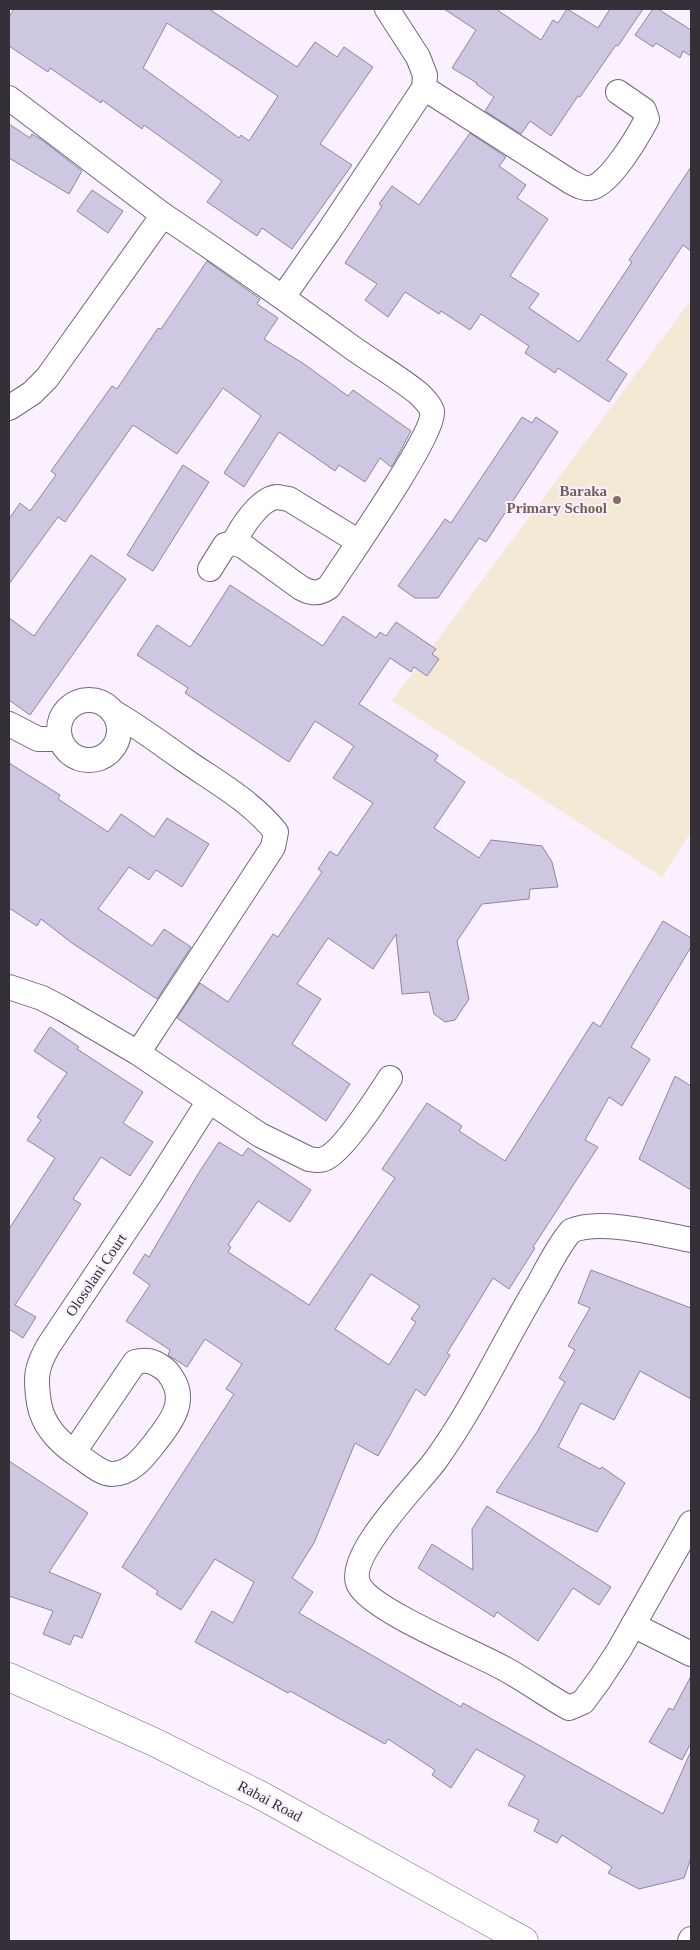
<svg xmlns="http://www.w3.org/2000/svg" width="700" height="1950" viewBox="0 0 700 1950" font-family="'Times New Roman',serif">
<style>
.education{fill:#f4e9d4}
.building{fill:#cec7e1;stroke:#8d869f;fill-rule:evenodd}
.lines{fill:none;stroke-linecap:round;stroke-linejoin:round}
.street-casing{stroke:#74667c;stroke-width:26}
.secondary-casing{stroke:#74667c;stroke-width:29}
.street{stroke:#fff;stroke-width:24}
.secondary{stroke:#fff;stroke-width:28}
.education-dot{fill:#8d6e63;stroke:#faf0ff;stroke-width:2}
.labels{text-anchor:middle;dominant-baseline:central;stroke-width:4;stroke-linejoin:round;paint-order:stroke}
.education-label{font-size:15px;font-weight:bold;fill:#785e54;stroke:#faf0ff;text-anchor:end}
.street-label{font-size:15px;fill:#352f38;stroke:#faf0ff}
</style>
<rect width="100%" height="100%" fill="#faf0ff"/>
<polygon class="education" points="691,300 691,832 662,877 392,701"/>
<g class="building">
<path d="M14 9H209L297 67 315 42 337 57 344 47 373 67 320 144 352 165 292 249 262 228 257 236 207 202 222 181 144 125 142 129 102 100 101 103 50 68 48 72 9 46V17ZM167 23 278 96 249 141 241 135 239 138 143 68Z"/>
<polygon points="444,9 496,9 541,40 553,20 558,23 567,9 598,28 610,9 643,9 618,46 616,45 580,97 578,96 551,136 530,121 521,134 485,111 494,97 476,84 477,83 452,68 476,30"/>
<polygon points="653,9 658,9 691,30 691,56 683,51 680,58 656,43 653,47 635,35"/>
<polygon points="9,124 30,138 32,134 42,140 82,171 69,194 9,158"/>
<polygon points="470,133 506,157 499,166 526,185 517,198 548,219 510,276 539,294 529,308 579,342 632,262 629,260 691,167 691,251 683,245 607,360 627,374 609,402 558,368 555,373 525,353 529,346 481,314 470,330 441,311 439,314 405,292 388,317 365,300 377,284 345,263 382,206 379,204 392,186 419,205"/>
<polygon points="92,190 123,211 108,233 77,211"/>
<polygon points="207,261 260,299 257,304 278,318 264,339 304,364 348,396 353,390 411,431 394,463 391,467 380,458 365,482 339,465 335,471 279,432 244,487 224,473 261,416 223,388 177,454 133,425 65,522 58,517 9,584 9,519 20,503 30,511 56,475 51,471 112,386 117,389 158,328 161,329"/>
<polygon points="522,417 532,423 536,417 558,432 486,542 479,538 438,598 415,598 398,586 445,519 451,523"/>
<polygon points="183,465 209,482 153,571 127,555"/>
<polygon points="91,555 126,579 30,715 9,700 9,618 34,636"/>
<polygon points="230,585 323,646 343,616 376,638 380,632 386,636 396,622 436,649 432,654 439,659 427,676 414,667 411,672 390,658 359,704 438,755 435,761 465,782 434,828 479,858 491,840 542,846 552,862 558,887 530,889 529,899 482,904 457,941 469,999 455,1020 445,1022 434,1014 429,992 402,994 396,934 373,969 328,938 297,984 321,999 292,1044 350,1084 326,1121 177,1018 200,983 228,1002 273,934 278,937 322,872 318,869 330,851 337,856 373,803 333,778 354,746 315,721 289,762 185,693 188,688 137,655 157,625 190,647 191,646"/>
<polygon points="9,763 60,795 58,799 108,832 121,814 154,837 167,818 209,844 182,887 156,870 149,880 129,867 98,909 152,946 164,929 191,947 157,999 72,943 41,919 37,926 9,908"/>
<path d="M663 921 691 938V947L631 1047 650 1059 622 1106 609 1097 585 1140 598 1147 533 1247 535 1248 509 1289 493 1278 447 1353 450 1355 425 1396 416 1389 378 1456 355 1443 314 1543 292 1578 313 1592 299 1613 461 1707 463 1703 663 1814 691 1751V1858L684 1878 639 1889 608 1873 612 1867 562 1835 557 1843 534 1831 539 1820 508 1805 525 1776 476 1749 451 1788 432 1775 435 1770 388 1739 385 1744 290 1691 288 1693 195 1642 212 1611 233 1623 254 1582 215 1559 181 1610 156 1594 158 1591 122 1567 234 1394 226 1389 242 1364 205 1339 187 1367 168 1355 170 1350 126 1321 150 1285 133 1273 145 1254 149 1257 198 1174 219 1142 242 1156 248 1148 311 1190 290 1222 258 1201 228 1245 231 1247 228 1252 309 1305 395 1178 382 1169 427 1103 462 1126 459 1131 505 1161 593 1022 600 1027ZM371 1274 420 1306 411 1319 416 1322 389 1365 335 1329Z"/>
<polygon points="50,1027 79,1047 77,1049 143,1092 123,1123 153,1142 130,1176 101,1157 73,1199 81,1204 15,1305 36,1317 23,1338 9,1329 9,1229 55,1158 27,1140 41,1120 37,1117 67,1073 34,1051"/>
<polygon points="675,1076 691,1086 691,1190 639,1159"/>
<polygon points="591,1270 691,1308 691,1399 640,1371 614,1420 581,1403 558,1447 600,1469 602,1467 625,1483 597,1532 496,1492 537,1432 565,1382 559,1378 575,1350 568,1346 590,1308 578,1303"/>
<polygon points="9,1461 88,1513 49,1572 101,1594 82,1638 74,1635 70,1645 43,1634 53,1611 9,1596"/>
<polygon points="487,1506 611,1587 599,1605 573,1588 538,1641 497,1612 494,1617 418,1568 432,1544 473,1570 472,1529"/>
<polygon points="691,1676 691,1743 682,1760 649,1742 669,1708 673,1710"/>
</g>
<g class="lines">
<g class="street-casing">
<g id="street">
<path d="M424 88 571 182C577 185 583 189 590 188 609 186 638 136 647 119L644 110 618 92"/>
<polyline points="9,98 163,215"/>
<polyline points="283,297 329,231 424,88 425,75 418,57 387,9"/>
<path d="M9 408 32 393 47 378 163 215C226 257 288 301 350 346 372 362 397 376 418 393 423 398 430 404 432 411 436 433 345 562 329 587 319 594 312 594 301 588L243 546 234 543 225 545 210 569"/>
<path d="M234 543C240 529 260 498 277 497 280 497 285 499 289 499L359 542"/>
<circle cx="89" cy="730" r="30"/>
<path d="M113 712C138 726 160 743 183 759 216 782 250 800 276 832L273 847 260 867 138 1053"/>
<polyline points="9,724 38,739 59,739"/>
<path d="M9 987 42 998 63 1009 138 1053 260 1135 309 1159C315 1160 319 1161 324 1159 342 1153 379 1095 390 1078"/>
<path d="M691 1240C661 1234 599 1218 571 1231 558 1246 548 1267 538 1285 503 1343 475 1406 435 1461 418 1484 344 1557 359 1585 372 1611 475 1652 505 1669 527 1681 547 1696 569 1708L583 1702 600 1679 619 1650 691 1523"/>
<path d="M74 1452 135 1362C147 1359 153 1361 163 1368 168 1371 170 1375 173 1380 187 1403 169 1425 154 1444 144 1457 131 1474 112 1474 101 1474 88 1462 79 1456 60 1443 43 1427 39 1403 35 1377 36 1367 49 1345L150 1194 209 1101"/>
<polyline points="633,1625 691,1654"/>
<polyline points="690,1941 691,1939"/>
</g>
</g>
<g class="secondary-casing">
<polyline id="secondary" points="9,1677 154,1742 262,1796 524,1941"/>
</g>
<use href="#street" class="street"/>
<use href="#secondary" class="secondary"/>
</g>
<circle class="education-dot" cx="617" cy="500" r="5"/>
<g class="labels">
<g class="education-label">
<text x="607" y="491">Baraka<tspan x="607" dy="17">Primary School</tspan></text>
</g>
<g class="street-label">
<text transform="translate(96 1275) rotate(-56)">Olosolani Court</text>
<text transform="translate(270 1801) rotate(28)">Rabai Road</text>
</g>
</g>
<rect width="700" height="1950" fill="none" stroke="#352f38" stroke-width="20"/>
</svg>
